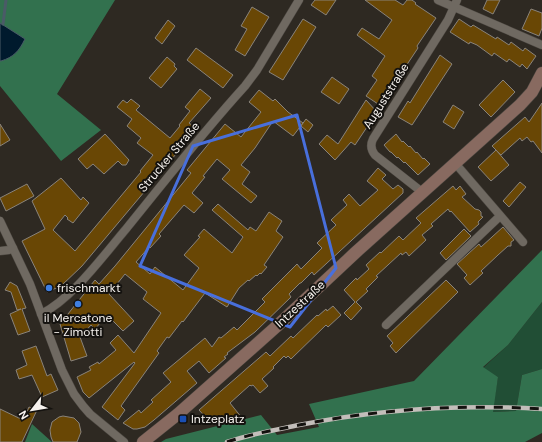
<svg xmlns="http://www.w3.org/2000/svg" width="542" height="442" viewBox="0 0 542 442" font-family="'DM Sans',sans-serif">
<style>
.green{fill:#214e35}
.forest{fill:#32714e}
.water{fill:#001a2d;stroke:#4a5b67}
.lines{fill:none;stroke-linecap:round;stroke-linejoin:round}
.stream{stroke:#4a5b67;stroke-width:3}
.building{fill:#694705;stroke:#89837b}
.minor-casing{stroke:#4c4741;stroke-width:9}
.secondary-casing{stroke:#4c4741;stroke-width:13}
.minor{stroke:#6f6961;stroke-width:8}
.secondary{stroke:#886a60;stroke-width:12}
.rail-casing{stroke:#c3beba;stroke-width:4.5}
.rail{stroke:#14120f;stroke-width:3;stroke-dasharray:9;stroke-linecap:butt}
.marked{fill:none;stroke:#486fdc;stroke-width:3;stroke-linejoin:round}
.shop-dot{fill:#3f7fe0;stroke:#14120f;stroke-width:1.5}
.transit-dot{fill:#1a4fb4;stroke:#14120f;stroke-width:1.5}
.labels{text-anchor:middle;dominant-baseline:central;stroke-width:4;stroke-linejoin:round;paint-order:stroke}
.street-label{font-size:12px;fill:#f6f2ee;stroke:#14120f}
.poi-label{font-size:12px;fill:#f6f2ee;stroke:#14120f;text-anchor:start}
</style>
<rect width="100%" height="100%" fill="#2e2922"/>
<polygon class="green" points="542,302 542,369 522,375 516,411 492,412 498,377 483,368 508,345"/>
<g class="forest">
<polygon points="0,0 115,0 57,94 101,130 61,161 0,86"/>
<polygon points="542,250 542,302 508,345 483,367 498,377 493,412 516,411 522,375 542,369 542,433 525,442 161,442 166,439 261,415 277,435 319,427 309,404 414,381"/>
<polygon points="32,424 52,442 25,442"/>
</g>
<path class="water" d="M0 23 25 39C19 51 14 57 1 61H0Z"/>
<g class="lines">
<polyline class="stream" points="3,24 6,0"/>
</g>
<g class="building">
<polygon points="315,0 336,0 326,15 311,5"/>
<polygon points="365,0 395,0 403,5 407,0 412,0 416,3 415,4 436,18 421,40 417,46 418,48 388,93 389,94 381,106 366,96 377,80 372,76 385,56 357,35 362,28 379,39 392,20"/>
<polygon points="487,0 500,0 493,14 483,9"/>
<polygon points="252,7 269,17 245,56 235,50 247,29 241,26"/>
<polygon points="531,9 542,13 542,28 539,36 522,29"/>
<polygon points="303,19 316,27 283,80 269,72"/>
<polygon points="459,19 471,27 473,25 496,39 497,37 509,45 511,42 523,51 525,48 536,56 527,69 522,64 520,67 509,59 507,62 494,53 492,56 477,45 470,42 469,44 450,32"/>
<polygon points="168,20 175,26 162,44 155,38"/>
<polygon points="196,48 233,75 223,88 187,60"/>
<polygon points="440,55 452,64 412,125 398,117 408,101 410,103"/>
<polygon points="167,57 175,64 174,66 177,69 161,88 149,78"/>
<polygon points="332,77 349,89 339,104 321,92"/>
<polygon points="503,80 515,92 491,117 479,105"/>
<polygon points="200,89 211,98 189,123 197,129 82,266 61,286 47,292 22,241 45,229 32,201 61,178 81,200 83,197 89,203 73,223 67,219 68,218 65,215 53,230 75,251 141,172 140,171 153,155 137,143 141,138 127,126 132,119 117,107 123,100 127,103 131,99 140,106 136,110 170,138 180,126 179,125 190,111 185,107"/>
<polygon points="259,90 273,101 275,99 288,112 303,123 293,136 273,121 255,148 241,165 250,172 242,184 257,196 251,203 222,179 230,170 217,159 203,176 205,177 192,193 203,203 194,213 184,205 159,234 161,236 150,248 149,247 136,262 150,274 155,267 183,290 199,268 184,255 200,237 198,236 204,229 232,253 243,237 212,210 218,204 248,230 250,227 256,231 269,212 282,221 276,231 283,237 264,265 267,267 261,274 260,273 257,276 256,275 249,281 248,280 239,288 227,307 205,293 183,322 182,321 169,338 167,337 157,351 159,353 121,406 125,410 118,420 102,407 135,363 134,362 89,398 83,392 77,377 91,370 89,367 98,362 99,364 116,350 110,343 118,335 134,353 161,313 143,299 147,292 125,274 109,294 134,321 123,331 107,315 95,329 91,325 80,337 87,356 71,361 60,324 95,280 99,284 115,266 191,173 187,170 225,124 241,137 261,112 249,102"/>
<polygon points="366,100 377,112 355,145 351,142 335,160 319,144 327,135 338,144"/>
<polygon points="542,103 542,153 533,141 531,142 527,137 522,141 520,138 501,155 492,146 525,117 529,122"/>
<polygon points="453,105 464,112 454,129 443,122"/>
<polygon points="306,119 313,125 308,132 301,126"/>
<polygon points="0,124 10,140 0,146"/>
<polygon points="105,134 129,160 126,165 122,165 118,161 104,174 93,164 87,169 78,159"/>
<polygon points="396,134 402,142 403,141 409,147 410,146 416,153 417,152 423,159 424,158 430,164 418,175 405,162 404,163 398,157 397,158 391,152 390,152 384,145"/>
<polygon points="496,150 509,165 491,181 478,167"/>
<polygon points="378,168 386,175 382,179 393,189 398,185 403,189 403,193 314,275 312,272 301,283 300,283 289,294 291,297 255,332 227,353 228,354 224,357 226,358 209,373 199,361 187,371 197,383 154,420 145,427 137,429 133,429 123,423 139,410 141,413 153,402 151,400 171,382 163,373 205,338 212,347 219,337 221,338 234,327 237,330 265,302 262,299 297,264 301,269 322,248 317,243 336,225 331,220 347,205 343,200 349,194 360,206 378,190 367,181"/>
<polygon points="520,182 526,187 509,207 503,201"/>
<polygon points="27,184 34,196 6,211 0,198"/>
<polygon points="453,186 456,190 460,186 466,194 462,197 475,209 479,210 481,212 481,216 483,217 478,222 479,224 470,232 451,211 450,212 448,209 431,224 433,226 422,235 426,240 409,256 406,252 402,255 401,253 376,276 378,277 366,289 368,291 356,302 362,308 351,320 344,313 355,302 344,290 356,278 357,280 369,269 366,265 380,252 381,253 399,236 403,240 421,223 416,218"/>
<polygon points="503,227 514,240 511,242 511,246 508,246 498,255 481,271 483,273 470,285 464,278 467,275 457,264 479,244 481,247"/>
<polygon points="464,229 471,236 446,260 440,253"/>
<polygon points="446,280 458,292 396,353 390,346 393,343 387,336"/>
<polygon points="10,282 17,286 26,308 22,309 30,331 18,335 10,314 21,309 17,310 11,292 5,290"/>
<polygon points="333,306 341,315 328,327 326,325 291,359 288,356 286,358 284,356 273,367 274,368 262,379 268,386 260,393 253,385 251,386 250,385 230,403 242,418 214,424 211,420 209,421 199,410 266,352 270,356 291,336 293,338 317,315 318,316 326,309 327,311"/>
<polygon points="36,346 47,376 51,374 58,390 42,397 32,375 19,379 16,370 27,365 22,351"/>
<polygon points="29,407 37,410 22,442 0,442 0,409 23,420"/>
<polygon points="63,416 74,418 79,423 81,432 77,442 53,442 51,437 50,430 52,422 59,417"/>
</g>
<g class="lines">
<g class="minor-casing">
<g id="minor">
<polyline points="438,0 542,45"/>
<polyline points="455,163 523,242"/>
<path d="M422 192 375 155C371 150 370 145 373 139L448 20 457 0"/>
<polyline points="0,221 30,284 62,370 74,394 83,406 90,414 124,442"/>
<polyline points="0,251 9,250 13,248"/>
<path d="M41 314C72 299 103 256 126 229 165 181 203 132 245 86L257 70 299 0"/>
<polyline points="386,325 500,216"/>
</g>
</g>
<g class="secondary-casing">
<polyline id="secondary" points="143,442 178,414 277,326 355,253 520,105 532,92 542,73"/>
</g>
<use href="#minor" class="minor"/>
<use href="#secondary" class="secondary"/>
<g class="rail-casing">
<path id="rail" d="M227 442C251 434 275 430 299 425 379 409 460 404 542 409"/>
</g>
<use href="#rail" class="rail"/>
</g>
<path class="marked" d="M297 115 336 268 290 327 140 266 193 146Z"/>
<g class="shop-dot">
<circle cx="49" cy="288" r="4"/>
<circle cx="78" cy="304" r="4"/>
</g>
<rect class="transit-dot" x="179" y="415" width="8" height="8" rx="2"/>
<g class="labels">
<g class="street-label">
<text transform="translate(386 96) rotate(-58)">Auguststraße</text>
<text transform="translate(169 157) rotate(-50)">Strucker Straße</text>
<text transform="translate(300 304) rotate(-43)">Intzestraße</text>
</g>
<g class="poi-label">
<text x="57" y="288">frischmarkt</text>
<text x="78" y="318" text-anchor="middle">il Mercatone<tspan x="78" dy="14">- Zimotti</tspan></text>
<text x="191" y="419">Intzeplatz</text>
</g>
</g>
<g transform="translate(32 410) rotate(239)" stroke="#14120f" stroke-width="3" paint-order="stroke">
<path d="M0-3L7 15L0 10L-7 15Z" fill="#f6f2ee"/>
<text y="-6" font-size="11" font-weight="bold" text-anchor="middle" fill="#f6f2ee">N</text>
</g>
</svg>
